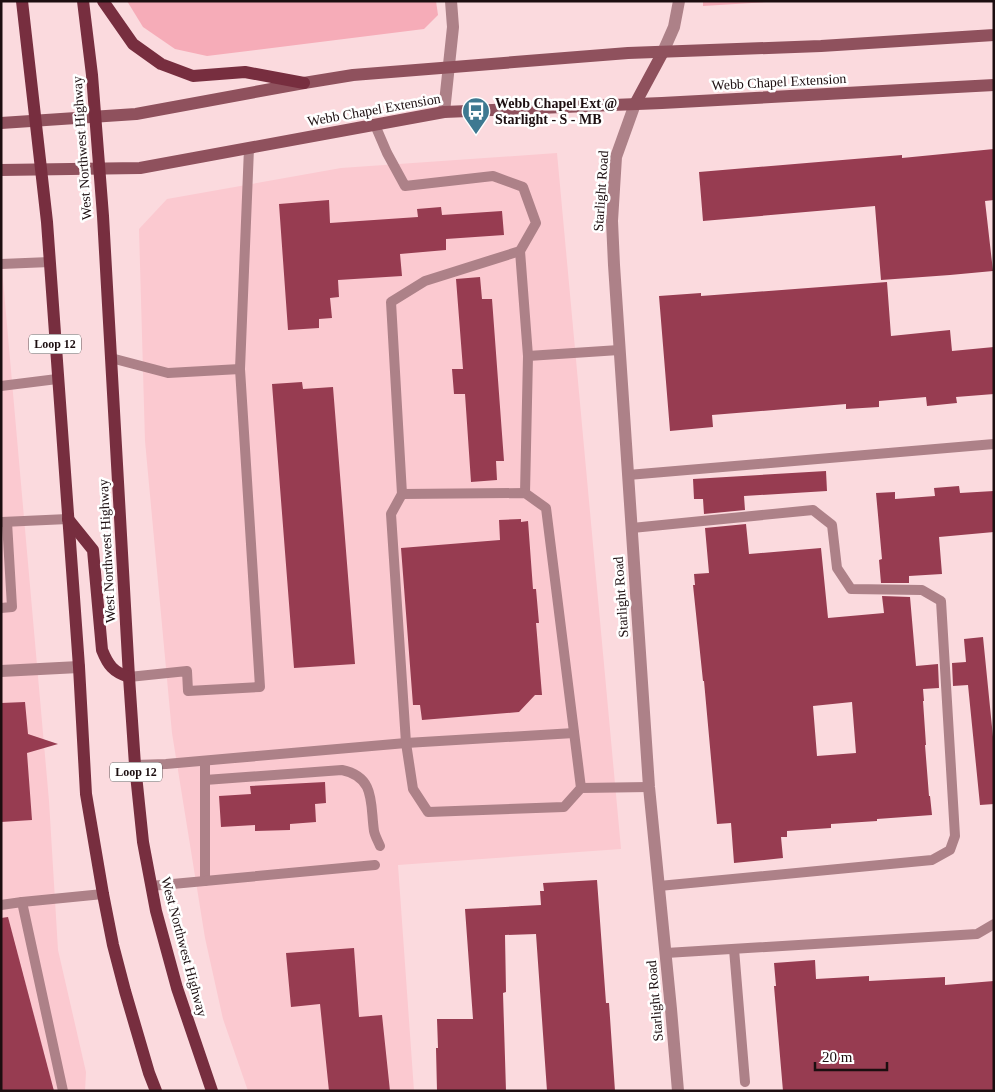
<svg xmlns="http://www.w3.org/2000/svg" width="995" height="1092" viewBox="0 0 995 1092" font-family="'Times New Roman',serif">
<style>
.built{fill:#fbc9d0}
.green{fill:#f6acb8}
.building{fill:#973c51;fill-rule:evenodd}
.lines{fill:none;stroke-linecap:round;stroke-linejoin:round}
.lane{stroke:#ad8188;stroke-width:10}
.street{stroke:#ad8188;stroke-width:12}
.secondary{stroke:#8f515d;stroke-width:12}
.primary{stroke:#772e3f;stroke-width:12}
.labels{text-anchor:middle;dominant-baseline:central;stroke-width:5;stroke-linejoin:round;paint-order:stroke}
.shield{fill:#fff;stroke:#605658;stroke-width:1}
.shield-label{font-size:12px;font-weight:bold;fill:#1c0e10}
.street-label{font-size:14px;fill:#1c0e10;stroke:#fff}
.poi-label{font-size:14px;font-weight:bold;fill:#1c0e10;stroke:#fff;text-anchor:start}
</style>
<rect width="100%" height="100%" fill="#fbdade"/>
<g class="built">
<polygon points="557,153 621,849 398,865 414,1091 248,1091 223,1019 205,938 172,733 145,441 139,229 167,199 341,168"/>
<polygon points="1,257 49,801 58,950 86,1072 85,1091 1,1091"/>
</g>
<g class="green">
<polygon points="127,1 436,1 438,15 424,29 207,56 175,49 143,27"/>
<polygon points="703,1 782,1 703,6"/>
</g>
<g class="building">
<polygon points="994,149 994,200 985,201 993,271 950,275 881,280 875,206 703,221 699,172 902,155 902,158"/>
<polygon points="329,200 330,223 418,217 417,209 441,207 442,215 502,211 504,235 446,239 446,250 400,254 402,276 338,280 339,297 330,298 332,318 319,319 319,328 288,330 279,204"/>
<polygon points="480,277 482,299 492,299 504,461 496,461 497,480 471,482 465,394 454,394 452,369 463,369 456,279"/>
<polygon points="887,282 891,336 950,330 952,351 994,347 994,394 956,397 957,403 927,406 926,397 879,401 879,407 846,409 846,404 712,415 713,427 670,431 659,296 701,293 701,296"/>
<polygon points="302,382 303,389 333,387 355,664 294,668 272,384"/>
<polygon points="826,471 827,491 744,496 745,510 704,514 703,499 694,499 693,479"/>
<polygon points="959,486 960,493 994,491 994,532 939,537 942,574 909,576 909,583 881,583 879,560 882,559 876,493 895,492 895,499 935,496 934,488"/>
<polygon points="521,519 521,522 528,521 533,589 536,589 539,623 536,623 542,695 535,695 519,712 422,720 420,705 413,705 401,548 500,540 499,520"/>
<path d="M746 524 749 554 821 548 828 618 884 613 882 596 910 597 916 666 938 664 939 688 923 689 924 701H923L926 745H925L929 796H930L932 815 877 819V821L831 824V828L787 831V837H781L783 858 734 863 731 823 717 824 704 681H703L693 585H695L694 574 709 573 705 528ZM852 702 856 753 817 756 813 706Z"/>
<polygon points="983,637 994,747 994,804 980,805 968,685 953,686 952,663 966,662 964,639"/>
<polygon points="25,702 28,734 58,744 27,753 32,820 1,822 1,703"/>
<polygon points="325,782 326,803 315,804 316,822 290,824 290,830 255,831 255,825 221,827 219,796 251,794 250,786"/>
<polygon points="597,880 606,1003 609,1003 615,1091 547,1091 536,934 505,935 506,992 503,993 506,1091 437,1091 436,1048 438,1048 437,1019 473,1019 465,909 541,905 540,891 544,891 543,883"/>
<polygon points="8,917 54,1091 1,1091 1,918"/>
<polygon points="354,948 359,1017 382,1015 390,1091 329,1091 320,1004 291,1007 286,953"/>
<polygon points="815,960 816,979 869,976 869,981 945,977 945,985 994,981 994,1091 783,1091 774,986 776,986 774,963"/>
</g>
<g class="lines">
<g class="lane">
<polyline points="375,125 387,153 405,186 493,176 523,187 536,223 520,251 528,356"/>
<polyline points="1,264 50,262"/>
<polyline points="111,358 168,373 240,369"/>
<polyline points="1,386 57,379"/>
<polyline points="628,475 994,444"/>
<polyline points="525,493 528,356 619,350"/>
<polyline points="402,494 391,302 425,281 520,251"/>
<polyline points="2,522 68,519"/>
<polyline points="632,528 813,510 832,525 837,568 851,589 922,590 941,601 955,836 950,850 932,860 659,886"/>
<polyline points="1,608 12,607 7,522"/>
<polyline points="129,677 187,671 188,691 260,687 240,369 249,148"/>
<polyline points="135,765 166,764 406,743 574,733"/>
<path d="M205 780 342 770C376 777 370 804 374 831 375 836 378 841 380 846"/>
<polyline points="581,788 546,508 525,493 402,494 391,514 406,743 413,789 428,812 564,807 581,788 649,787"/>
<polyline points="205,881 205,761"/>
<polyline points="151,886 375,865"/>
<polyline points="22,902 103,894"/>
<polyline points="1,905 22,902 63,1091"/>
<polyline points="734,949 745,1082"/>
<polyline points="666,953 977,934 994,924"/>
</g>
<g class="street">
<polyline points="663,52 674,27 679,1"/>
<polyline points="635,104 616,157 612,221 614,265 649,787 671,1009 678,1091"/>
<polyline points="444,112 453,27 451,1"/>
<polyline points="1,671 79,667"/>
</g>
<g class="secondary">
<polyline points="635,104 663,52"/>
<polyline points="1,123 136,114 304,83 353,75 628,53 821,46 994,35"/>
<polyline points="1,170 140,168 444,112 662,103 994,85"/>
</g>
<g class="primary">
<polyline points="22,1 47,222 79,667 86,794 103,894 113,945 125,991 149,1073 156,1091"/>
<polyline points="83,1 92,75 103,216 129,677 135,765 143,842 156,911 177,988 212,1091"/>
<polyline points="103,1 133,44 161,64 193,76 245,72 304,83"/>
<path d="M68 519 93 550 102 650C108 665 113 672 129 677"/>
</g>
</g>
<defs>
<g id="bus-pin" transform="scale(1.4375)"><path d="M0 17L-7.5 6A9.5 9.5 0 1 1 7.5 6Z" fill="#3e7991" stroke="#fff"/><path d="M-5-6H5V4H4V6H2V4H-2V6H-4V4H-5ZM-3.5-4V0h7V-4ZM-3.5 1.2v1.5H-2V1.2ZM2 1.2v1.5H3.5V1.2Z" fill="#fff"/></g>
</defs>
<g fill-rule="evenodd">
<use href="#bus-pin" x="476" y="111"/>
</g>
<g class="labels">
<g class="shield">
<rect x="29" y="334.5" width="52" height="19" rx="4"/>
<rect x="110" y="762.5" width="52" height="19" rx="4"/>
</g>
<g class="shield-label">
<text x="55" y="344">Loop 12</text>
<text x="136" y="772">Loop 12</text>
</g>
<g class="street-label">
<text transform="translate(779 82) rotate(-3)">Webb Chapel Extension</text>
<text transform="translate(374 110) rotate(-10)">Webb Chapel Extension</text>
<text transform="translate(82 148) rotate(-94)">West Northwest Highway</text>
<text transform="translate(601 191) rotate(-86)">Starlight Road</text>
<text transform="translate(107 551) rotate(-93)">West Northwest Highway</text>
<text transform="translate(621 597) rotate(-94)">Starlight Road</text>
<text transform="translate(184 947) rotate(75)">West Northwest Highway</text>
<text transform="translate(655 1001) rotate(-95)">Starlight Road</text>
</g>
<g class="poi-label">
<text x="495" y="103">Webb Chapel Ext @<tspan x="495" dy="16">Starlight - S - MB</tspan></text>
</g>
</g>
<rect width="995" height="1092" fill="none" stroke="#1c0e10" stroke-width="5"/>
<path d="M815 1062v8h72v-8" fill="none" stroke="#1c0e10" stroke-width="2.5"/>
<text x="822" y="1062" font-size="15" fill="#1c0e10" stroke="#ffffff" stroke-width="4" paint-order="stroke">20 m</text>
</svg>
